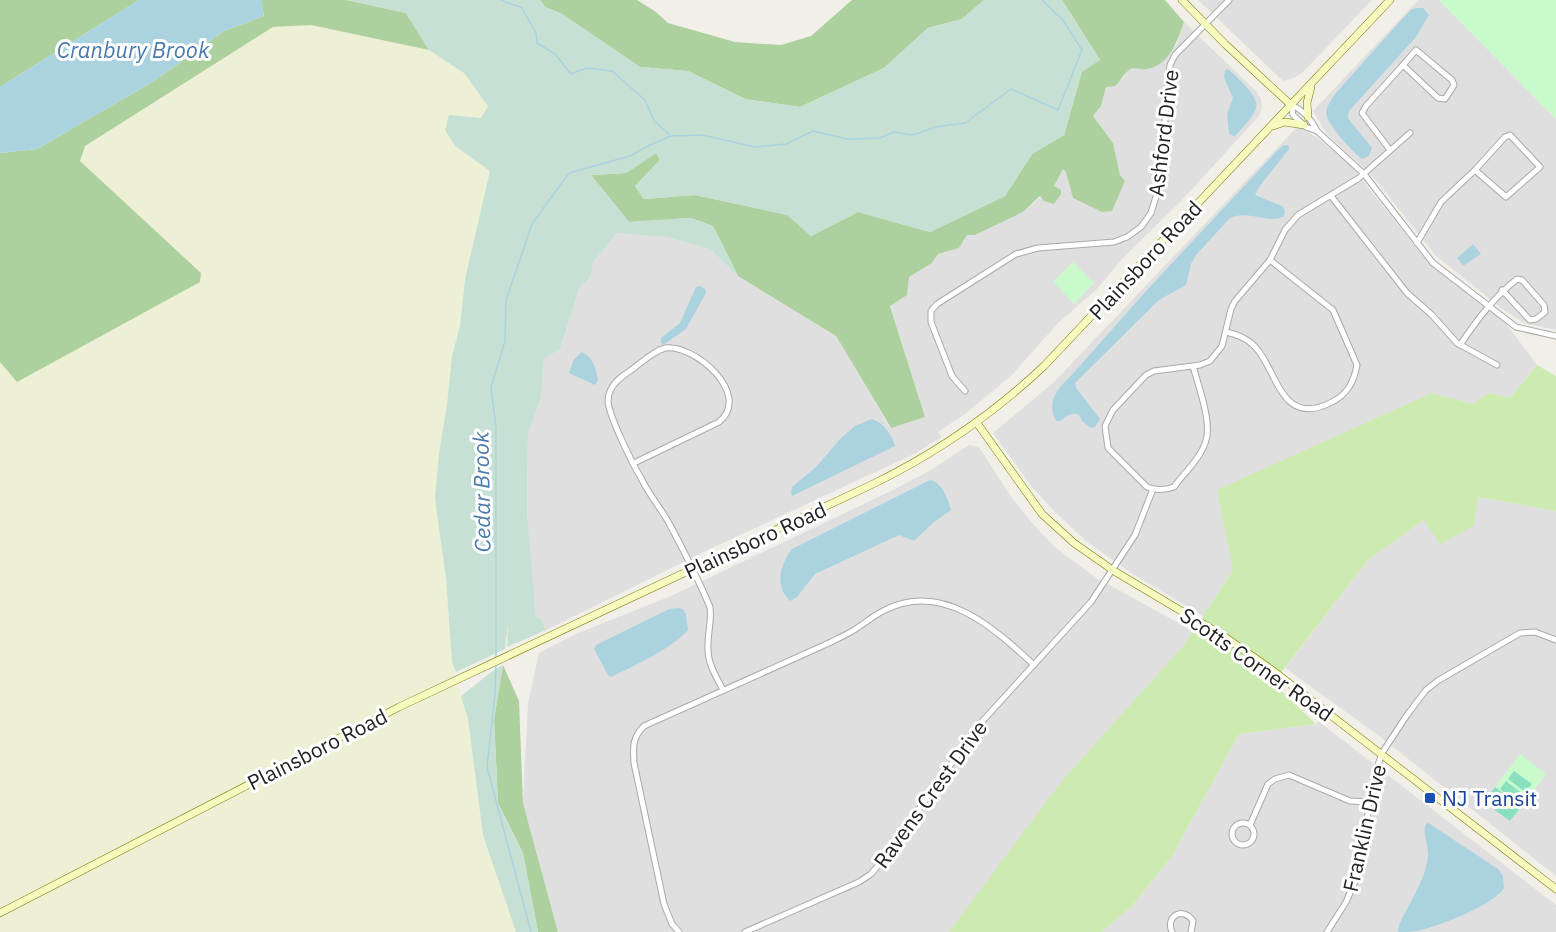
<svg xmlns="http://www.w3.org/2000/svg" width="1556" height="932" viewBox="0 0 1556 932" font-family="'IBM Plex Sans',sans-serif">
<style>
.residential{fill:#e0dfdf}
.farmland{fill:#eef0d5}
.grass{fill:#cdebb0}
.forest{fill:#add19e}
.wetland{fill:#c6e0d4}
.park{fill:#c8facc}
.pitch{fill:#88e0be}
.water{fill:#aad3df}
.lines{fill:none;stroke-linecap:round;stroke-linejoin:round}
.stream{stroke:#aad3df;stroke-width:1.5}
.street-casing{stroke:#a9a9a9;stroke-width:7}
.secondary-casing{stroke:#707d05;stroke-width:8}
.street{stroke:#fff;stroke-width:5}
.secondary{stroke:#f7fabf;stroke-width:7}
.transit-dot{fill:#1a4fb4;stroke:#fff;stroke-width:2}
.labels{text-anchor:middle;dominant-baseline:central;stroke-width:6;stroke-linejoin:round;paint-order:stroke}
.street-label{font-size:21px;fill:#222;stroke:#fff}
.transit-label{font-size:21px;fill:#164399;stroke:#fff;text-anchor:start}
.water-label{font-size:22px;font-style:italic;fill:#4a7aab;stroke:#fff}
</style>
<rect width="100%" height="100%" fill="#f2efe9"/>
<g class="residential">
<polygon points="1198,0 1372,0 1303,72 1294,78 1283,81"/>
<polygon points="1418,0 1439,0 1556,119 1556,330 1524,323 1501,308 1436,256 1375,179 1327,134 1313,111"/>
<polygon points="1184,22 1257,92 1261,99 1262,108 1258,117 1185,197 1123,258 1096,290 1058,323 1010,377 965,414 938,432 942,437 914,454 708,550 546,630 542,621 536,617 531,569 527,513 528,431 541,398 544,359 560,349 579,289 591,276 593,262 617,232 667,237 710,249 738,276 836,336 890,428 925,417 890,305 909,277 932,263 938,254 959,248 967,235 975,235 1023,212 1054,186 1063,169 1066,172 1074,198 1120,175 1113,143 1093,116 1101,106 1106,87 1123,79 1128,71 1135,68 1148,69 1177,44"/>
<polygon points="1298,126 1319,139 1352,167 1427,261 1505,322 1537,365 1510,398 1489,393 1472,404 1432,393 1233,570 1203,616 1131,573 1086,541 1054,511 1031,486 993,433 1054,382"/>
<polygon points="969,445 979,447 1010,495 1032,523 1056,548 1095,577 1193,631 1184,645 959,921 949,932 558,932 523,803 528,703 539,653 576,634 671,596 893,490 931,470"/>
<polygon points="1478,497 1556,511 1556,876 1378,735 1285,668 1368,560 1424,520"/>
<polygon points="1318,721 1556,905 1556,932 1101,932 1131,907 1172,856 1239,734 1316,724"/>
</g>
<polygon class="farmland" points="311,25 429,50 464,73 488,106 481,118 463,115 455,146 490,171 465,279 460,326 452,356 447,405 439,453 435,499 446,578 452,662 468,719 483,835 516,932 0,932 0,362 17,382 201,272 79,161 85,146 273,27"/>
<polygon class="grass" points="1537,365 1556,376 1556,511 1478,497 1474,526 1440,544 1424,520 1368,560 1273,683 1316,724 1239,734 1172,856 1131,907 1101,932 949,932 1061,782 1184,645 1233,570 1217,490 1432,393 1472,404 1489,393 1510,398"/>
<g class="forest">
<polygon points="0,0 139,0 0,87"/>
<polygon points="261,0 347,0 406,13 429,50 311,25 273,27 85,146 80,161 201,273 200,282 17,382 0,362 0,153 37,149 154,81 224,31 264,16"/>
<polygon points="540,0 637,0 656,12 668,23 735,42 781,45 811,36 852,0 984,0 962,19 928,28 884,68 800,107 745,99 688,71 640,67 562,14 545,7"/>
<path d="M1062 0H1165L1184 22C1178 40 1169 66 1147 69 1140 70 1133 66 1128 71 1123 75 1120 82 1115 86L1106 87 1101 106 1093 116 1113 143 1120 175 1125 181 1112 211 1102 212 1073 198 1066 172 1063 169 1054 186 1061 190V194L1054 204 1044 201 1040 196 1023 212 975 235H967L959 248 938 254 932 263 909 277 907 295 890 306 925 417 891 428 836 336 738 276 713 226 691 218 629 222 591 175 626 173 656 153 660 160 635 186 644 199 695 195 788 215 811 236 858 212 930 232 1005 196 1032 154 1064 135 1082 71 1100 60Z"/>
<polygon points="503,665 519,701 523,803 558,932 538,932 523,853 498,803 494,719"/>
</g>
<g class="wetland">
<polygon points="347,0 540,0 545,7 562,14 640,67 688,71 744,99 800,107 884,68 928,28 962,19 984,0 1062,0 1100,60 1082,72 1064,135 1032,154 1005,196 930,232 858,212 811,236 787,215 695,195 644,199 635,186 660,160 656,153 626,173 591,175 629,222 691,218 713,226 738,276 710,249 667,237 617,233 593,262 591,276 579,289 560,349 544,359 541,398 528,432 527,513 536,617 542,620 546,630 507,647 508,622 505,649 456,672 452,662 446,578 435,499 439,453 447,405 452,356 460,326 465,279 490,171 455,146 445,130 449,115 481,118 488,106 464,73 429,50 406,13"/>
<polygon points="503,665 494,719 498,803 523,853 538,932 516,932 483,835 468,719 461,696 494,670"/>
</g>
<g class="park">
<polygon points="1439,0 1556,0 1556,119"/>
<polygon points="1073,262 1094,283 1074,304 1053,282"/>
<polygon points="1520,754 1546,774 1521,807 1495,787"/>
</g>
<g class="pitch">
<polygon points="1514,771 1532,784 1525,792 1508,779"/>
<polygon points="1506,781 1524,795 1517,803 1500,789"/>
<polygon points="1495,787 1521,807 1510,821 1484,802"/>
</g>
<g class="water">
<polygon points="139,0 261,0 264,16 224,31 154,81 37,149 0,153 0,87"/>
<path d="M1417 8H1423L1429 15 1416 37 1349 111 1348 118 1351 122 1372 148 1369 156 1362 159C1353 152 1326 124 1326 112 1327 106 1331 100 1335 94L1402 19 1412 9Z"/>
<path d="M1228 69C1236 76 1260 97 1256 108 1253 118 1242 128 1235 136H1233L1229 133 1227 114 1233 98 1224 78 1225 70Z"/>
<path d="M1288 145 1289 149 1259 187 1255 195 1282 206 1285 210 1284 216C1272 225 1246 209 1230 218L1196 255 1191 264 1186 285 1159 300 1075 383 1077 389 1100 419 1095 427 1091 428 1082 421 1079 415C1071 411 1066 417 1060 421H1056C1046 403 1057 389 1069 378L1147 290 1275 153 1282 146Z"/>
<polygon points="1473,244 1481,254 1463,266 1457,258"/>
<polygon points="700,286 705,289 706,293 686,329 663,345 661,342 661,338 680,323 696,287"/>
<path d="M582 352C593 357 596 369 598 380L595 385 569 373 574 359Z"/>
<path d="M872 419C884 423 892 435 895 446L792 496 791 492 792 487 816 467 841 438 855 426Z"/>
<path d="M930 480C942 482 948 499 951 510L934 522 914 541 899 535 815 574 797 597 790 601C774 585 780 565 792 549Z"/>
<path d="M678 608 683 609 686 614 688 630C670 650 635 665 611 677L608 675 594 649 596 645 669 609Z"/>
<path d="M1427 822 1498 869 1503 876 1504 888C1492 906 1439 926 1417 931 1411 932 1404 932 1398 932L1399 925C1409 903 1427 878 1428 854 1428 842 1421 832 1427 822Z"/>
</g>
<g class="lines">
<g class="stream">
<polyline points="501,0 522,8 536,33 537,43 555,54 571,74 586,68 612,71 645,100 654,121 671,136 703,135 755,147 786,144 813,131 847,139 880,138 894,132 913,135 935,127 965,123 1011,89 1058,110 1082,50 1063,20 1042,0"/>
<polyline points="496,658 496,427 491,387 505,341 506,300 532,224 569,173 630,156 650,145 671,136"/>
<polyline points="496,663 495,694 487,767 531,932"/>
</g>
<g class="street-casing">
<g id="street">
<polygon points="1416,50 1452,80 1454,85 1445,99 1438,98 1403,65"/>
<polyline points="1291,105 1293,115 1306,127 1317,131 1364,174 1433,263 1516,327 1556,336"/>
<path d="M1291 105C1304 110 1311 119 1317 131"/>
<polygon points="1510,135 1540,167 1506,197 1475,170 1505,137"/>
<polyline points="1390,150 1362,113 1366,106 1403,65"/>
<polyline points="1331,196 1407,293 1432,315 1457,343 1497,365"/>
<polyline points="1417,243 1441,202 1475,170"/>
<path d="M1226 332C1235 334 1244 337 1251 343 1278 365 1278 430 1332 402 1348 394 1354 381 1357 365L1333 310 1270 260"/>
<path d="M1460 345C1477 320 1493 298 1517 279L1522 280 1544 305 1545 312 1536 319 1530 320 1502 290"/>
<path d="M1193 366C1198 385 1212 422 1206 440 1202 457 1184 473 1174 487 1165 490 1157 491 1147 487L1108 448 1105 426 1113 410 1146 375 1154 371 1200 365 1210 361 1222 346 1231 309 1235 301 1270 260 1285 230 1298 215 1359 178 1410 133"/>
<polyline points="965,391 952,376 931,322 931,311 937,304 1016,254 1038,248 1114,242 1127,237 1141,227 1151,213 1159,187 1170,65 1175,55 1229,0"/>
<path d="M634 463 719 422C753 394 693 343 665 348 654 351 643 361 634 368 626 374 616 379 611 389 609 393 608 398 608 402 610 418 632 463 641 478 649 495 661 508 670 525 684 551 698 579 710 607 712 622 707 635 708 650 708 664 717 678 723 690"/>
<circle cx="1243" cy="834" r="11"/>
<polyline points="1250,825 1268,784 1275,779 1289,775 1350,801 1369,802"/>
<path d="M679 932 672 924 664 904 634 763C633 747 632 738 644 726L829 643C837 639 846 635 854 630 864 624 874 615 885 610 943 581 994 628 1034 665"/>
<polyline points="745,932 859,882 871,874 883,860 978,726 1091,602 1135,535 1153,489"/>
<path d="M1172 932C1165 916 1183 906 1193 921L1191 932"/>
<polyline points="1327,932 1346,902 1357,877 1365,845 1369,802 1378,765 1382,753 1407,715 1426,690 1439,680 1520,633 1535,632 1556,640"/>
</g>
</g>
<g class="secondary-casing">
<g id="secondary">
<polyline points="1182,0 1225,44 1291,105"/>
<polyline points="1308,117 1307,103 1311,87"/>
<polyline points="1273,126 1285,122 1304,125"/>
<polyline points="977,423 1042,514 1074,543 1114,571 1225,637 1272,670 1556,889"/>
<path d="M0 913 399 707 871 485C935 454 992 415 1044 366L1390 0"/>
</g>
</g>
<use href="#street" class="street"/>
<use href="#secondary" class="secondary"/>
</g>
<rect class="transit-dot" x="1424" y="792" width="12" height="12" rx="3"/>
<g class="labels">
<g class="street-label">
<text transform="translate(1163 133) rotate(-83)">Ashford Drive</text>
<text transform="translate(1145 260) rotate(-47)">Plainsboro Road</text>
<text transform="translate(755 540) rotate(-25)">Plainsboro Road</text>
<text transform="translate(1257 664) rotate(35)">Scotts Corner Road</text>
<text transform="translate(317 749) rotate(-27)">Plainsboro Road</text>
<text transform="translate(930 794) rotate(-54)">Ravens Crest Drive</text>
<text transform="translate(1364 828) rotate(-77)">Franklin Drive</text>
</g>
<g class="transit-label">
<text x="1442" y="798">NJ Transit</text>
</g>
<g class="water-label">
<text x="133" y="49">Cranbury Brook</text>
<text transform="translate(481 492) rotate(-91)">Cedar Brook</text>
</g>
</g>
</svg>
